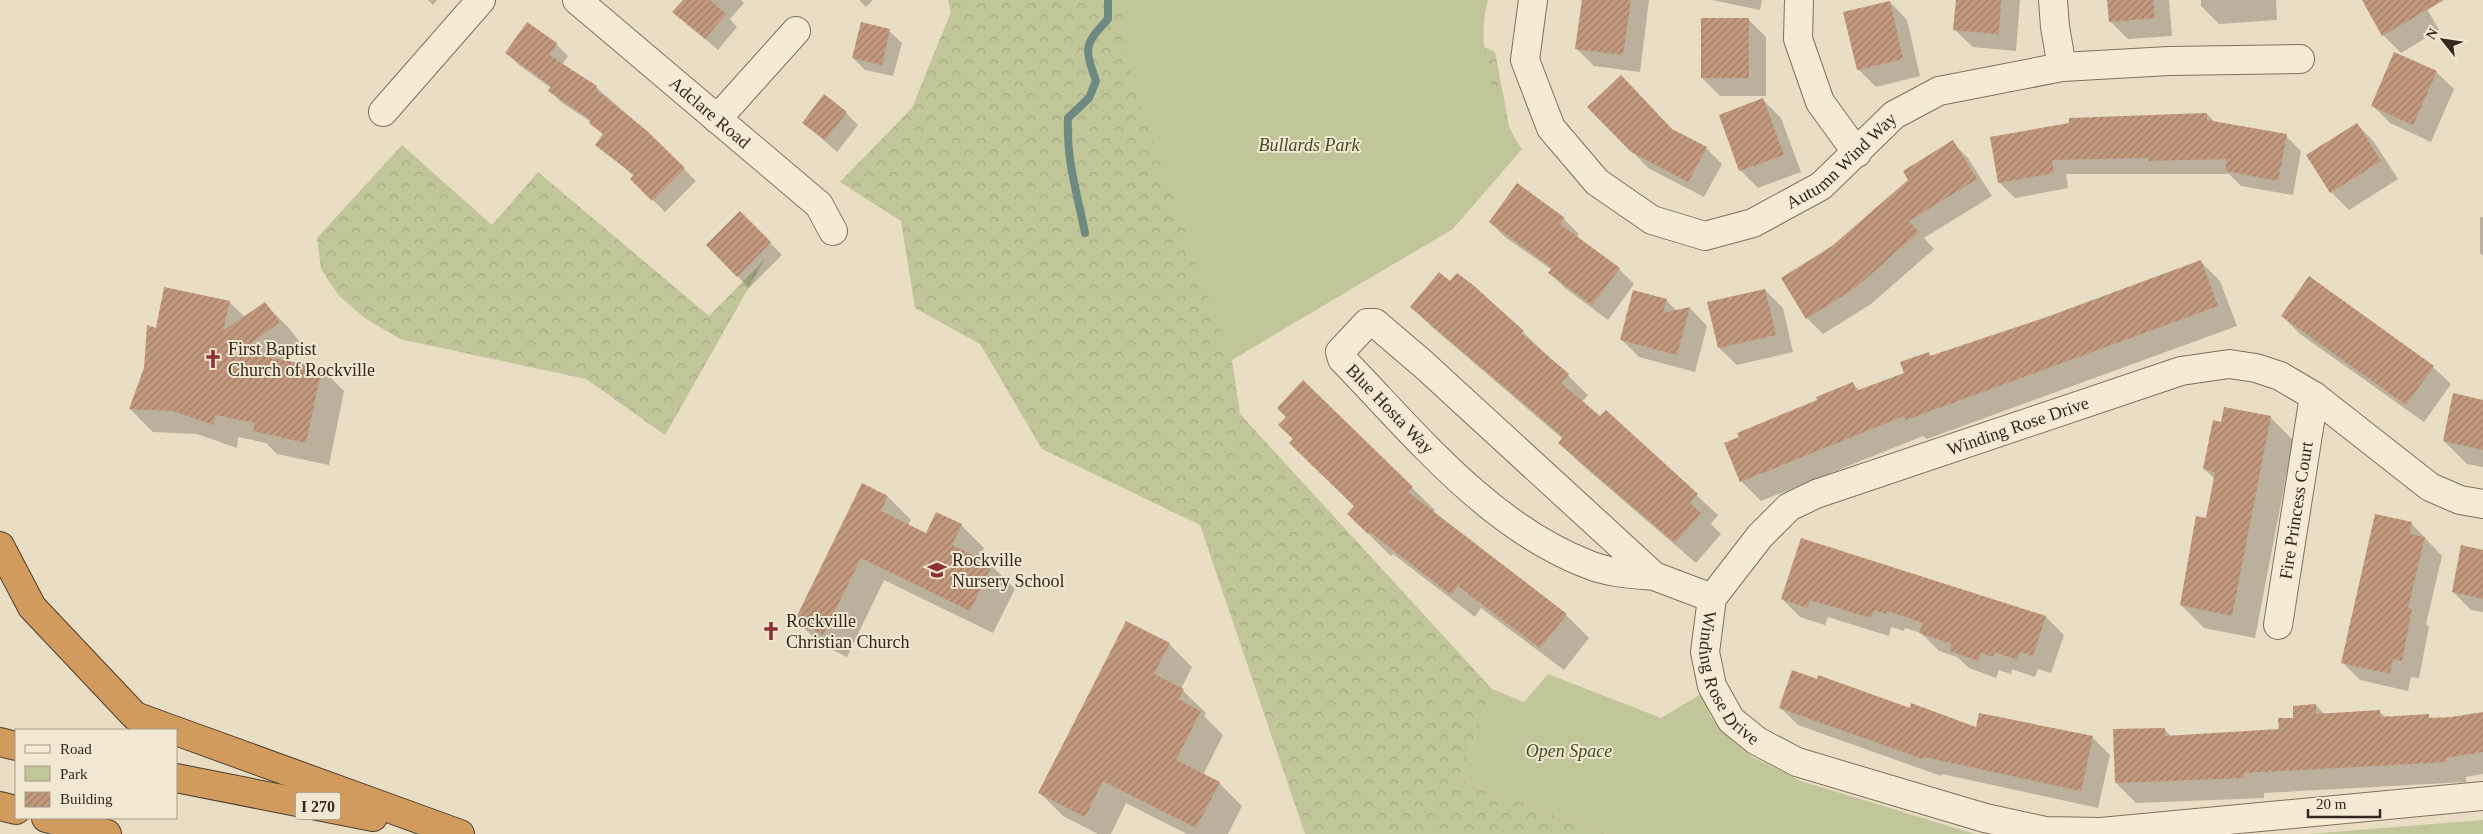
<svg xmlns="http://www.w3.org/2000/svg" width="2483" height="834" viewBox="0 0 2483 834" font-family="'Times New Roman',serif">
<style>
.forest{fill:url(#forest-crowns)}
.green{fill:#c1c698}
.shadow{fill:#0003}
.lines{fill:none;stroke-linecap:round;stroke-linejoin:round}
.stream{stroke:#6d8982;stroke-width:8}
.building{fill:url(#building-hatch)}
.minor-casing{stroke:#816f5c;stroke-width:30}
.highway-casing{stroke:#4f3e30;stroke-width:30}
.minor{stroke:#f5ebd5;stroke-width:28}
.highway{stroke:#d09b5c;stroke-width:28}
.labels{text-anchor:middle;dominant-baseline:central;stroke-width:4;stroke-linejoin:round;paint-order:stroke}
.shield{fill:#f1e8d2;stroke:#6c6254;stroke-width:1}
.shield-label{font-size:16px;font-weight:bold;fill:#33281e}
.street-label{font-size:18px;fill:#33281e;stroke:#f1e8d2}
.park-label{font-size:18px;font-style:italic;fill:#444d27;stroke:#f1e8d2}
.poi-label{font-size:18px;fill:#33281e;stroke:#f1e8d2;text-anchor:start}
</style>
<defs>
<pattern id="forest-crowns" width="20" height="18" patternUnits="userSpaceOnUse" patternTransform="scale(1.25)"><rect width="20" height="18" fill="#c1c698"/><path d="M2 6a3 3 0 1 1 6 0M12 15a3 3 0 1 1 6 0" fill="none" stroke="#a6aa83"/></pattern>
<pattern id="building-hatch" width="6" height="6" patternUnits="userSpaceOnUse" patternTransform="scale(1.25)"><rect width="6" height="6" fill="#c3997d"/><path d="M-1 1l2-2M0 6l6-6M5 7l2-2" fill="none" stroke="#9f7d66"/></pattern>
</defs>
<rect width="100%" height="100%" fill="#e9ddc3"/>
<g class="forest">
<polygon points="948,0 1385,0 1495,52 1513,147 1429,233 1339,296 1232,360 1240,414 1492,689 1459,780 1607,834 1305,834 1200,525 1042,449 980,344 915,308 901,221 840,182 912,108 951,12"/>
<polygon points="402,145 492,225 538,172 709,316 765,259 665,435 586,379 400,339 365,318 339,296 321,269 317,238"/>
</g>
<g class="green">
<path d="M1120 0H1488C1474 50 1495 108 1522 149L1453 229 1231 360 1132 83Z"/>
<polygon points="1548,674 1661,718 1703,693 1710,716 1726,735 1752,757 1801,781 1975,834 1607,834 1459,780 1492,689 1524,702"/>
<polygon points="2483,820 2483,834 2309,834"/>
</g>
<g class="shadow">
<polygon points="428,0 437,0 433,5"/>
<polygon points="684,0 741,0 744,3 730,19 737,27 718,50 674,12"/>
<polygon points="859,0 873,0 866,7"/>
<polygon points="1583,0 1649,0 1640,72 1594,66 1576,48"/>
<polygon points="1712,0 1762,0 1760,10"/>
<polygon points="1957,0 2020,0 2016,51 1973,47 1955,30"/>
<polygon points="2109,0 2169,0 2172,36 2128,39 2110,21"/>
<polygon points="2201,0 2276,0 2277,20 2219,24 2201,6"/>
<polygon points="2363,0 2422,0 2439,30 2401,53 2383,35"/>
<polygon points="1890,2 1907,20 1920,76 1876,87 1858,69"/>
<polygon points="1748,19 1766,37 1766,96 1720,96 1702,78"/>
<polygon points="889,31 902,43 893,76 865,70 853,58"/>
<polygon points="556,44 568,56 562,65 596,87 646,131 696,181 665,212 632,179 634,176 597,144 604,136 591,122 561,102 549,90 551,88 519,65 507,53"/>
<polygon points="2436,72 2454,89 2431,142 2390,123 2372,105"/>
<polygon points="1763,100 1781,118 1801,172 1758,188 1740,170"/>
<polygon points="846,113 858,125 837,152 803,122"/>
<polygon points="2207,114 2216,123 2286,136 2301,151 2293,195 2241,186 2229,174 2066,174 2068,188 2015,198 1999,182 1992,138"/>
<polygon points="2357,124 2374,142 2398,179 2349,210 2331,192 2308,156"/>
<polygon points="1673,131 1706,148 1722,164 1704,197 1648,168 1632,151"/>
<polygon points="1952,142 1968,158 1992,196 1924,238 1934,249 1871,304 1823,334 1807,318 1833,247"/>
<polygon points="740,213 782,255 749,288 707,245"/>
<polygon points="2480,217 2483,217 2483,256 2480,253"/>
<polygon points="1564,219 1579,234 1576,238 1619,269 1634,284 1608,320 1565,288 1550,273 1552,270 1505,237 1490,222"/>
<polygon points="2200,261 2220,281 2237,326 1927,439 1923,436 1761,501 1741,481 1819,401 1852,383 1860,391 1906,374 1928,353 1931,356 2045,319"/>
<polygon points="165,288 230,303 245,317 265,304 288,327 302,345 281,361 321,368 344,391 329,465 277,454 266,443 238,437 237,448 197,434 153,432 130,409 157,330"/>
<polygon points="1765,290 1783,308 1793,352 1737,365 1719,348"/>
<polygon points="1666,300 1677,311 1690,308 1707,326 1695,372 1639,357 1621,339"/>
<polygon points="1412,307 1523,332 1588,395 1582,402 1600,418 1606,412 1718,515 1711,524 1721,534 1696,563 1580,463 1560,443 1563,439 1432,327"/>
<polygon points="2282,316 2433,367 2451,384 2424,422 2300,334"/>
<polygon points="2483,401 2483,467 2467,464 2444,441"/>
<polygon points="2270,417 2293,440 2255,638 2204,628 2181,605 2207,520 2215,479 2204,469 2222,423"/>
<polygon points="862,485 888,497 911,520 908,525 927,534 961,525 984,548 979,560 992,566 1015,589 993,633 884,580 847,657 819,643 796,620"/>
<polygon points="1412,488 1435,510 1433,513 1566,615 1589,638 1564,670 1481,608 1475,617 1393,554 1391,556 1348,514"/>
<polygon points="2411,523 2442,556 2426,624 2429,627 2419,678 2411,677 2408,691 2360,680 2342,662"/>
<polygon points="1801,540 2046,617 2064,635 2051,673 2038,669 2035,677 2012,669 2011,674 1999,670 1996,678 1969,668 1957,657 1939,651 1921,633 1905,628 1904,631 1891,627 1889,636 1828,617 1825,625 1800,617 1782,599"/>
<polygon points="2483,551 2483,612 2471,610 2453,592"/>
<polygon points="1169,644 1192,667 1181,689 1206,713 1204,716 1223,735 1203,775 1219,783 1242,806 1228,834 1187,834 1126,803 1111,834 1098,834 1063,816 1040,793"/>
<polygon points="2316,705 2325,715 2380,712 2386,718 2428,716 2432,719 2451,718 2483,713 2483,774 2466,777 2466,782 2264,793 2264,798 2136,803 2116,783 2164,729 2172,737 2280,730"/>
<polygon points="1780,707 1977,728 2092,737 2110,755 2098,808 1942,774 1941,776 1798,725"/>
</g>
<g class="lines">
<path class="stream" d="M1085 233C1077 193 1066 159 1068 118L1089 98 1096 81C1084 47 1084 45 1108 19V0"/>
</g>
<g class="building">
<polygon points="683,0 710,0 726,14 705,39 672,12"/>
<polygon points="1582,0 1631,0 1623,55 1575,49"/>
<polygon points="1956,0 2001,0 1999,34 1953,30"/>
<polygon points="2107,0 2153,0 2155,18 2109,22"/>
<polygon points="2362,0 2444,0 2382,36"/>
<polygon points="1890,1 1903,59 1857,70 1843,12"/>
<rect x="1701" y="18" width="48" height="60"/>
<polygon points="527,22 557,43 549,55 597,86 595,89 646,130 685,168 652,201 630,179 634,175 595,145 603,134 589,123 591,120 548,91 551,86 505,53"/>
<polygon points="861,22 890,29 882,65 852,58"/>
<polygon points="2394,52 2437,71 2413,125 2371,106"/>
<polygon points="1621,75 1672,129 1707,147 1688,182 1631,152 1587,107"/>
<polygon points="824,94 847,112 825,140 802,123"/>
<polygon points="1763,98 1784,155 1739,171 1719,115"/>
<polygon points="2207,113 2207,120 2287,134 2278,181 2225,171 2227,159 2148,161 2148,158 2052,160 2054,173 1998,183 1990,137 2069,123 2069,118"/>
<polygon points="2357,123 2381,161 2330,193 2306,155"/>
<polygon points="1953,140 1977,179 1909,221 1919,232 1855,288 1806,319 1781,278 1832,246 1908,180 1903,171"/>
<polygon points="1517,183 1565,218 1560,224 1620,268 1592,305 1548,273 1552,268 1489,222"/>
<polygon points="740,211 771,242 737,277 706,245"/>
<polygon points="2201,260 2218,306 1906,420 1904,416 1740,482 1724,443 1739,437 1737,433 1817,400 1816,397 1853,382 1856,391 1904,373 1900,362 1929,352 1930,356 2044,318"/>
<polygon points="1439,272 1450,281 1457,273 1473,285 1524,331 1521,333 1569,374 1561,383 1600,416 1606,410 1698,494 1690,503 1701,513 1675,543 1558,443 1563,437 1410,307"/>
<polygon points="2309,276 2434,366 2406,405 2281,316"/>
<polygon points="164,287 230,301 223,331 265,302 280,322 239,352 322,367 306,443 253,431 255,423 215,415 214,425 173,411 129,409 144,368 147,325 156,328"/>
<polygon points="1765,289 1776,335 1718,348 1707,302"/>
<polygon points="1633,290 1667,299 1663,313 1690,307 1677,355 1620,340"/>
<polygon points="1303,380 1413,487 1408,492 1567,614 1540,648 1458,586 1451,595 1370,532 1368,534 1347,514 1354,506 1289,443 1293,439 1278,425 1286,417 1277,408"/>
<polygon points="2453,393 2483,400 2483,450 2443,441"/>
<polygon points="2224,407 2271,416 2232,616 2180,605 2196,516 2206,518 2215,472 2203,469 2213,420 2221,422"/>
<polygon points="862,483 888,496 881,511 926,533 936,512 962,524 952,545 992,565 970,611 861,558 823,635 795,620"/>
<polygon points="2375,514 2412,522 2409,534 2425,537 2408,608 2412,608 2402,661 2393,659 2390,674 2341,663"/>
<polygon points="1801,538 2046,616 2033,656 2020,652 2017,660 1995,652 1993,657 1981,653 1978,661 1950,651 1952,644 1919,633 1923,623 1887,611 1886,614 1874,610 1871,618 1810,600 1807,608 1781,599"/>
<polygon points="2461,545 2483,550 2483,599 2452,592"/>
<polygon points="1126,621 1170,643 1154,674 1184,689 1178,699 1201,711 1176,760 1220,782 1196,828 1103,781 1085,817 1038,793"/>
<polygon points="1792,670 1817,679 1818,675 1910,708 1911,703 1976,727 1979,713 2093,736 2081,791 1924,757 1923,759 1779,708"/>
<polygon points="2316,704 2316,714 2380,710 2380,717 2429,714 2429,718 2451,717 2483,712 2483,752 2446,758 2446,762 2244,773 2244,778 2115,783 2113,729 2165,728 2165,736 2279,729 2278,718 2293,718 2293,706"/>
</g>
<g class="lines">
<g class="minor-casing">
<g id="minor">
<path id="s1" d="M577 0 819 205 833 231"/>
<path id="s2" d="M1533 0 1525 60 1551 128 1597 182 1652 220 1705 236 1753 223 1821 186 1894 115 1939 91 2062 67 2169 61 2300 59"/>
<polyline points="1799,0 1798,39 1820,102 1857,153"/>
<polyline points="2053,0 2055,27 2062,67"/>
<polyline points="383,112 481,0"/>
<polyline points="717,119 796,31"/>
<path id="s3" d="M2483 504 2460 500 2430 487 2314 396 2280 376 2256 368 2229 364 2181 371 1816 494 1789 507 1760 536 1712 598 1705 652 1712 686 1731 720 1757 741 1797 762 1985 818 2045 831 2101 832 2483 796"/>
<path d="M1654 576C1631 574 1608 573 1587 564 1487 525 1415 434 1342 359L1340 352 1367 323H1375L1423 364 1654 576 1712 598"/>
<path id="s4" d="M2278 625 2314 396"/>
</g>
</g>
<g class="highway-casing">
<g id="highway">
<polyline points="0,546 32,607 135,716 173,730"/>
<polyline points="176,731 460,834"/>
<polyline points="0,742 16,746"/>
<polyline points="176,778 373,817"/>
<polyline points="0,806 16,810"/>
<polyline points="46,818 107,834"/>
</g>
</g>
<use href="#minor" class="minor"/>
<use href="#highway" class="highway"/>
</g>
<defs>
<g id="church-bare" transform="scale(1.5)"><path d="M-1.2-6h2.4v3.5h3.3v2.4h-3.3V6h-2.4V-.1h-3.3v-2.4h3.3Z" fill="#8a3234" stroke="#f1e8d2" stroke-width="2.5" paint-order="stroke"/></g>
<g id="school-bare" transform="scale(1.5)"><path d="M0-5L7-2L0 1L-7-2ZM-4 1L0 2.5L4 1V4Q0 6-4 4Z" fill="#8a3234" stroke="#f1e8d2" stroke-width="2.5" paint-order="stroke"/></g>
</defs>
<g fill-rule="evenodd">
<use href="#church-bare" x="213" y="359"/>
<use href="#school-bare" x="937" y="570"/>
<use href="#church-bare" x="771" y="631"/>
</g>
<g class="labels">
<rect class="shield" x="295.5" y="792.5" width="45" height="27" rx="4"/>
<g class="shield-label">
<text x="318" y="806">I 270</text>
</g>
<g class="street-label">
<text stroke="none"><textPath href="#s1" startOffset="174">Adclare Road</textPath></text>
<text stroke="none"><textPath href="#s2" startOffset="485">Autumn Wind Way</textPath></text>
<text transform="translate(1390 409) rotate(46)">Blue Hosta Way</text>
<text transform="translate(2018 426) rotate(-19)">Winding Rose Drive</text>
<text stroke="none"><textPath href="#s4" startOffset="116">Fire Princess Court</textPath></text>
<text stroke="none"><textPath href="#s3" startOffset="966">Winding Rose Drive</textPath></text>
</g>
<g class="park-label">
<text x="1309" y="145">Bullards Park</text>
<text x="1569" y="751">Open Space</text>
</g>
<g class="poi-label">
<text x="228" y="349">First Baptist<tspan x="228" dy="21">Church of Rockville</tspan></text>
<text x="952" y="560">Rockville<tspan x="952" dy="21">Nursery School</tspan></text>
<text x="786" y="621">Rockville<tspan x="786" dy="21">Christian Church</tspan></text>
</g>
</g>
<rect x="15" y="729" width="162" height="90" fill="#f1e8d2" stroke="#a59b8a"/>
<rect x="25" y="745" width="25" height="8" fill="#f5ebd5" stroke="#a59b8a"/>
<text x="60" y="754" font-size="15" fill="#33281e">Road</text>
<rect x="25" y="766" width="25" height="15" fill="#c1c698" stroke="#a59b8a"/>
<text x="60" y="779" font-size="15" fill="#33281e">Park</text>
<rect x="25" y="792" width="25" height="15" fill="url(#building-hatch)" stroke="#a59b8a"/>
<text x="60" y="804" font-size="15" fill="#33281e">Building</text>
<g transform="translate(2443 40) rotate(300)" stroke="#f1e8d2" stroke-width="4" paint-order="stroke">
<path d="M0-4L9 19L0 12L-9 19Z" fill="#33281e"/>
<text y="-8" font-size="14" font-weight="bold" text-anchor="middle" fill="#33281e">N</text>
</g>
<path d="M2308 809v8h72v-8" fill="none" stroke="#33281e" stroke-width="2.5"/>
<text x="2316" y="809" font-size="15" fill="#33281e" stroke="#f1e8d2" stroke-width="4" paint-order="stroke">20 m</text>
</svg>
